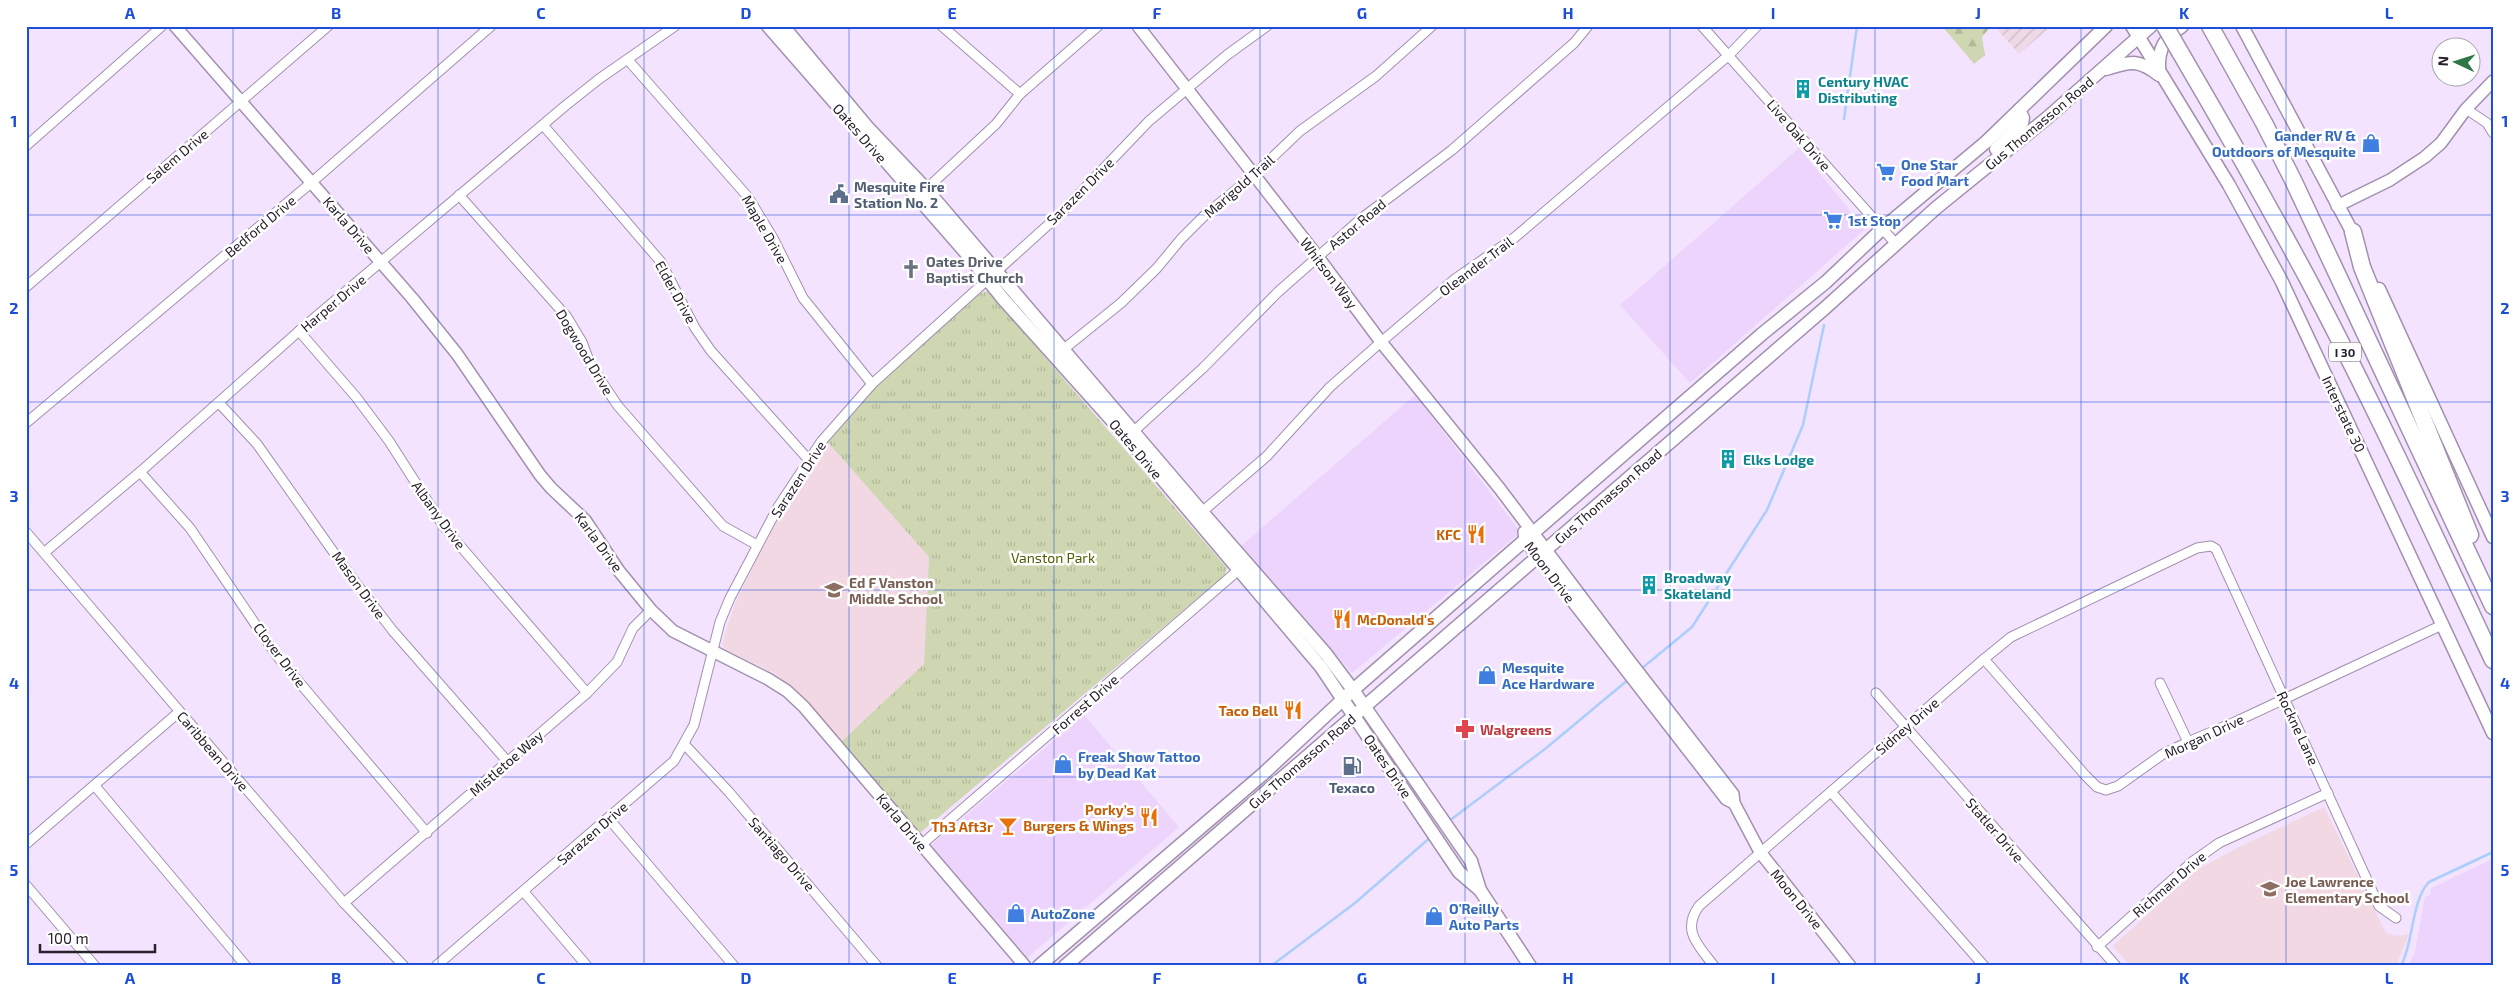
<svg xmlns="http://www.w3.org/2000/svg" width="2519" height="992" viewBox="0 0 2519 992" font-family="'Exo 2',sans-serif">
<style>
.built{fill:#ecd4fd}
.industrial{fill:url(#industrial-furrows)}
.education{fill:#f1d8e3}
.forest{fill:url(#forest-firs)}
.park{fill:url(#park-tufts)}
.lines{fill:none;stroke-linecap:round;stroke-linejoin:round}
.stream{stroke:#abcefc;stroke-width:2.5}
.minor-casing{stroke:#a290af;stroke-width:11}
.tertiary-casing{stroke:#a290af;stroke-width:14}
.secondary-casing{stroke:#a290af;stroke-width:15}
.motorway-casing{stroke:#a290af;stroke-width:19}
.minor{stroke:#fff;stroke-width:9}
.tertiary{stroke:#fff;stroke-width:11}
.secondary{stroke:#fff;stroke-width:12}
.motorway{stroke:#fff;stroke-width:16}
.motorway-bridge-casing{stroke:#a290af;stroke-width:19;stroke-linecap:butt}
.motorway-bridge{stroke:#fff;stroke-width:16}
.grid{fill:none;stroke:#1d4ed8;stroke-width:1;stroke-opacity:0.55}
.labels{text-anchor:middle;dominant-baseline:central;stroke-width:5;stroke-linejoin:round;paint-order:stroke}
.shield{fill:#fff;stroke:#68646c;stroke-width:1}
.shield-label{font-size:12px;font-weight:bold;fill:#28212d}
.culture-label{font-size:14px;font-weight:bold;fill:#0d838f;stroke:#fff;text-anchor:start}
.street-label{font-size:14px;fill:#28212d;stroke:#fff}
.shop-label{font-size:14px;font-weight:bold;fill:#366cbe;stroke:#fff;text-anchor:start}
.service-label{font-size:14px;font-weight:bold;fill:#4e5e75;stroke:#fff;text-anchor:start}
.worship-label{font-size:14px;font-weight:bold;fill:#5b616d;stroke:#fff;text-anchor:start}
.food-label{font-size:14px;font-weight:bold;fill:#c56008;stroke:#fff;text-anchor:end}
.park-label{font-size:14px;fill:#505d02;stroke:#fff}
.education-label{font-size:14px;font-weight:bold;fill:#785e54;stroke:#fff;text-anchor:start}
.health-label{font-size:14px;font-weight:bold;fill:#be3a42;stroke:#fff;text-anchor:start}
.neatline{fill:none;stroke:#1d4ed8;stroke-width:2}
.grid-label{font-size:16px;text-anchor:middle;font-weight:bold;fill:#1d4ed8}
</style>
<defs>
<pattern id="industrial-furrows" width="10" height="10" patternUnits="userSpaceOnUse" patternTransform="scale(1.25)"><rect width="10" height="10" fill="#eed9e7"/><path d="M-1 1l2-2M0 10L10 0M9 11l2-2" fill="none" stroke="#ccbac6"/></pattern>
<pattern id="forest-firs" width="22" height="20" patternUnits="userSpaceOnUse" patternTransform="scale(1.25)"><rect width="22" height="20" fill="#ced7b1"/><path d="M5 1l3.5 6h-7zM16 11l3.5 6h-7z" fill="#b1b899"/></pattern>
<pattern id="park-tufts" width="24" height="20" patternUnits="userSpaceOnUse" patternTransform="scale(1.25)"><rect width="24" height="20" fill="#ced7b1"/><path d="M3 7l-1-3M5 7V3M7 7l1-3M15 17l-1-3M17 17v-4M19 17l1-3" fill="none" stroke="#b1b899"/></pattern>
</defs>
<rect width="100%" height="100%" fill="#f3e3fe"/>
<g class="built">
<polygon points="1799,148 1865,229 1690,383 1620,305"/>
<polygon points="1415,395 1519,530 1516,536 1352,673 1241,546"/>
<polygon points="1084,715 1179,827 1027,958 931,845"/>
<polygon points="2493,859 2493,966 2408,966 2415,952 2425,897 2430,895 2431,888"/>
</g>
<polygon class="industrial" points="1994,26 2051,26 2019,54"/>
<g class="education">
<polygon points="826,440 929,557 924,664 841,742 787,683 776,674 725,649 722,644 734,606 786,497"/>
<polygon points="2324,807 2386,933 2396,936 2409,934 2396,966 2130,966 2113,946 2195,871 2237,848"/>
</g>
<polygon class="forest" points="1942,26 1991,26 1982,37 1985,55 1974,64"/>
<polygon class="park" points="988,291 1227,568 1225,575 920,833 841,742 924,664 929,557 826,440 887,375 981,293"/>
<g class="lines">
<g class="stream">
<polyline points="1844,119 1857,26"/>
<polyline points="1641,669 1692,627 1767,510 1803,425 1824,325"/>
<polyline points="1449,821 1545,749 1629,679"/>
<polyline points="1271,966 1355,903 1432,836"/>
<path d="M2401 966C2414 941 2411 901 2429 882L2493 852"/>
</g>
<g class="minor-casing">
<g id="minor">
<polyline points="942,26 1020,94"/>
<polyline points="1702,26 1896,244"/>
<polyline points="628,60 748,197 773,238 803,298 872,384"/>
<polyline points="2466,109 2487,123 2493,133"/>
<polyline points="543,125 661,262 695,328 711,351 808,459"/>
<polyline points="26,146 162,26"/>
<polyline points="922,193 996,124 1020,94 1098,26"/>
<polyline points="459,195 567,317 582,342 591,366 618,406 723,526 757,545"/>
<polyline points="26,287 328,26"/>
<polyline points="299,331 356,397 389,441 444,527 587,693"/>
<polyline points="1059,353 1121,303 1157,268 1181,239 1205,215 1253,176 1300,131 1376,76 1432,26"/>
<polyline points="219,403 257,444 349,574 393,631 507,761"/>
<polyline points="26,423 312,182 491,26"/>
<polyline points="1134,431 1203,368 1278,292 1362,218 1452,150 1574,43 1588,26"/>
<polyline points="140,472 190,528 277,656 427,833"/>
<polyline points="1202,512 1267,456 1330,387 1381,342 1455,279 1514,238 1729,55 1757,26"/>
<polyline points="26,532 344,903 404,966"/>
<polyline points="45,552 140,472 299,331 565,106 599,79 675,26"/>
<polyline points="1984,659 2085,775 2097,787 2106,790 2118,786 2163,754 2188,742 2235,722 2442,625"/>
<polyline points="2160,683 2188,742"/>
<polyline points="1876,693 2116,966"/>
<polyline points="685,745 729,792 877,966"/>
<polyline points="95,786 246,966"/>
<polyline points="1831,792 1984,966"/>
<polyline points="609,819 734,966"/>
<polyline points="26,844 179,712"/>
<polyline points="921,845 1242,567"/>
<polyline points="26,885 95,966"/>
<polyline points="524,892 587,966"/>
<polyline points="344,903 587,693 617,662 633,628 651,610"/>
<polyline points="2097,947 2192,862 2219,843 2328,793"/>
<polyline points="436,966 674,761 694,725 720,622 730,598 778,507 821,442 872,384 1059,215 1149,121 1227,55 1267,26"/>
<path d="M1714 966C1699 946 1681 931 1699 906L1984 659 2011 637 2197 548 2211 546 2216 549 2379 906 2396 918"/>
</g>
</g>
<g class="tertiary-casing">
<g id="tertiary">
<polyline points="175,26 412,298 457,354 540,475 551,488 585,520 619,571 651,610 673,631 768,679 787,691 804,707 1025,966"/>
<polyline points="1138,26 1318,257 1381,342 1500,489 1629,660 1733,794 1734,803 1760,852 1850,966"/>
<polyline points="2337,206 2390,180 2425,157 2441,143 2466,109 2493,81"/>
<polyline points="1524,532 1525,540 1726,799 1734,803"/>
</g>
</g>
<g class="secondary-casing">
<g id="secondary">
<polyline points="768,26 967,254 1004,300 1126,436 1321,667 1459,872 1480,890 1530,966"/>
<polyline points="783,26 869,129 926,189 1202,512 1326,654 1353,690 1471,861 1480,890"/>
<polyline points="2132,26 2229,185 2281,280 2493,733"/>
<polyline points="2242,26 2356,239"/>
<path d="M2106 69C2130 61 2139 59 2159 75"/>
<path d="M2159 69C2158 48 2165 38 2182 26"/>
<polyline points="1996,149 2022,123 2023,118 2019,110"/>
<polyline points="2379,289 2493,537"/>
<polyline points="1039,966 1263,774 1353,690 1525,540 1762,334 1826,282 1882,229 1986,142 2106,26"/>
<polyline points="1065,966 1825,308 1936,208 2047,118 2151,26"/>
</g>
</g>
<g class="motorway-casing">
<g id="motorway">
<polyline points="2210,26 2264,123 2293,180 2493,606"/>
<path d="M2180 52C2224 127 2267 203 2308 279 2374 404 2433 532 2493 660"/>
<polyline points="2353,232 2362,267 2470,535"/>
</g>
</g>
<use href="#minor" class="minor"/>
<use href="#tertiary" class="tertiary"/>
<use href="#secondary" class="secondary"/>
<use href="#motorway" class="motorway"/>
<g class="motorway-bridge-casing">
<polyline id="motorway-bridge" points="2165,26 2180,52"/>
</g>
<use href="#motorway-bridge" class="motorway-bridge"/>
</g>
<path class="grid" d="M233 26V966M438 26V966M644 26V966M849 26V966M1054 26V966M1260 26V966M1465 26V966M1670 26V966M1875 26V966M2081 26V966M2286 26V966M26 215H2493M26 402H2493M26 590H2493M26 777H2493"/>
<defs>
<g id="building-bare" transform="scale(1.5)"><path d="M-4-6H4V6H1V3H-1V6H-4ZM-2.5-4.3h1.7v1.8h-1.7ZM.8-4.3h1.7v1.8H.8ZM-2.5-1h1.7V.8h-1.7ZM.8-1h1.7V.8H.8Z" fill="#0f9aa8" stroke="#fff" stroke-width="2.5" paint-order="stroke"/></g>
<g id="shop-bare" transform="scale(1.5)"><path d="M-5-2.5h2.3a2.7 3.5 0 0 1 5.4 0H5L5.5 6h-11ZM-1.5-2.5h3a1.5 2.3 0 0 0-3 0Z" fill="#3f7fe0" stroke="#fff" stroke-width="2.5" paint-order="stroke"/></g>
<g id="supermarket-bare" transform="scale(1.5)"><path d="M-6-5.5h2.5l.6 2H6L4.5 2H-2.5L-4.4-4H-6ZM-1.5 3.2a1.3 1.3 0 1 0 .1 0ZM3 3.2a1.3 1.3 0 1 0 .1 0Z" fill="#3f7fe0" stroke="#fff" stroke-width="2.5" paint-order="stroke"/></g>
<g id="civic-bare" transform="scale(1.5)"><path d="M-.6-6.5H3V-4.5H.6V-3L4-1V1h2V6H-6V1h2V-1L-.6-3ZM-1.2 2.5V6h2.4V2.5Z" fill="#5c6f8a" stroke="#fff" stroke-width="2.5" paint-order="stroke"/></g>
<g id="church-bare" transform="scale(1.5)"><path d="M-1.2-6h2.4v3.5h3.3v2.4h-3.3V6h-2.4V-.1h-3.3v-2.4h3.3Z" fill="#6b7280" stroke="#fff" stroke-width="2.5" paint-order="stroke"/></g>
<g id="restaurant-bare" transform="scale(1.5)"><path d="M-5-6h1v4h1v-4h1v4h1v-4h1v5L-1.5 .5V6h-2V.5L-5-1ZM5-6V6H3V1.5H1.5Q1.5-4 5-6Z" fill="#e8710a" stroke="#fff" stroke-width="2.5" paint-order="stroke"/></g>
<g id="school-bare" transform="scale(1.5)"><path d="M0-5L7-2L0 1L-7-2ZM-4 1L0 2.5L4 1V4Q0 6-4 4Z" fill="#8d6e63" stroke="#fff" stroke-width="2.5" paint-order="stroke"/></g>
<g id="pharmacy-bare" transform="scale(1.5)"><path d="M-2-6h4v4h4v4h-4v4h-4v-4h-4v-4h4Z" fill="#e0444e" stroke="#fff" stroke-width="2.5" paint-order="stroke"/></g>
<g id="fuel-bare" transform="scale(1.5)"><path d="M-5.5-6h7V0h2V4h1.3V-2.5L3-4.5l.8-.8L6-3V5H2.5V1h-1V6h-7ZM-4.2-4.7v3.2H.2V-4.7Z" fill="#5c6f8a" stroke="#fff" stroke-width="2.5" paint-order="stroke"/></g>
<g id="bar-bare" transform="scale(1.5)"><path d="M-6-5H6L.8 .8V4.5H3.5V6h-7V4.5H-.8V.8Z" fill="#e8710a" stroke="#fff" stroke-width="2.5" paint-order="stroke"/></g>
</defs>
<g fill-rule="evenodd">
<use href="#building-bare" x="1803" y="89"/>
<use href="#shop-bare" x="2371" y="143"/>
<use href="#supermarket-bare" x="1886" y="172"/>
<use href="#civic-bare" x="839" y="194"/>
<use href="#supermarket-bare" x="1833" y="220"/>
<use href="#church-bare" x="911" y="269"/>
<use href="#building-bare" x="1728" y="459"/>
<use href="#restaurant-bare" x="1476" y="534"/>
<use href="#building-bare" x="1649" y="585"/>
<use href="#school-bare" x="834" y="590"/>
<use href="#restaurant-bare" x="1342" y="619"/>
<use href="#shop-bare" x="1487" y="675"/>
<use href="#restaurant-bare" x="1293" y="710"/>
<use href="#pharmacy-bare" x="1465" y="729"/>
<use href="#shop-bare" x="1063" y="764"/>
<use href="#fuel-bare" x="1352" y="766"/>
<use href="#restaurant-bare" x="1149" y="817"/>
<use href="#bar-bare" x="1008" y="826"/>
<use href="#school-bare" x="2270" y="889"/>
<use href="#shop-bare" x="1016" y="913"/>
<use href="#shop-bare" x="1434" y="916"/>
</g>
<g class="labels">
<rect class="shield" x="2329" y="342.5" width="32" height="19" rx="4"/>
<g class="shield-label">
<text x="2345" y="352">I 30</text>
</g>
<g class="culture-label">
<text x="1818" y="81">Century HVAC<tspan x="1818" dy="16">Distributing</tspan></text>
<text x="1743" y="459">Elks Lodge</text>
<text x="1664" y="577">Broadway<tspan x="1664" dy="16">Skateland</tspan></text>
</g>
<g class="street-label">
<text transform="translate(2039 123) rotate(-40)">Gus Thomasson Road</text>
<text transform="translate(860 133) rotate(49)">Oates Drive</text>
<text transform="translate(1799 135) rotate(49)">Live Oak Drive</text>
<text transform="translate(177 156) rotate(-40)">Salem Drive</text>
<text transform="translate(1239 186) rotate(-41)">Marigold Trail</text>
<text transform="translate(1080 191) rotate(-45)">Sarazen Drive</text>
<text transform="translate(1357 224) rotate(-40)">Astor Road</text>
<text transform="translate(349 225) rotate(49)">Karla Drive</text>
<text transform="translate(260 226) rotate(-40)">Bedford Drive</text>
<text transform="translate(765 229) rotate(60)">Maple Drive</text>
<text transform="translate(1476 266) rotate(-37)">Oleander Trail</text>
<text transform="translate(1329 273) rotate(53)">Whitson Way</text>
<text transform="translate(676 292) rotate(61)">Elder Drive</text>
<text transform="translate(333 303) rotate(-40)">Harper Drive</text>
<text transform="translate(585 352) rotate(59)">Dogwood Drive</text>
<text transform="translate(2344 414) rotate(65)">Interstate 30</text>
<text transform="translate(1136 449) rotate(50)">Oates Drive</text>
<text transform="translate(798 479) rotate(-57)">Sarazen Drive</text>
<text transform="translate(1608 496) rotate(-41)">Gus Thomasson Road</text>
<text transform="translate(439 515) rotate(54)">Albany Drive</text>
<text transform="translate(599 542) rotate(54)">Karla Drive</text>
<text transform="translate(1550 572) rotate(53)">Moon Drive</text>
<text transform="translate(359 585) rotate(54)">Mason Drive</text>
<text transform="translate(280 655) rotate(53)">Clover Drive</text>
<text transform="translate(1085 704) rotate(-41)">Forrest Drive</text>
<text transform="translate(1907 726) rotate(-41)">Sidney Drive</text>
<text transform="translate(2298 728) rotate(65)">Rockne Lane</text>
<text transform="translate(2204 736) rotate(-25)">Morgan Drive</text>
<text transform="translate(213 751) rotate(49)">Caribbean Drive</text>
<text transform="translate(1302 761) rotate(-41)">Gus Thomasson Road</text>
<text transform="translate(506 763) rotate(-41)">Mistletoe Way</text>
<text transform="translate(1388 766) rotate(56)">Oates Drive</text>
<text transform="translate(902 822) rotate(50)">Karla Drive</text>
<text transform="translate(1995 830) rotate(49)">Statler Drive</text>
<text transform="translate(592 833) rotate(-41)">Sarazen Drive</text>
<text transform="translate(782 854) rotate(49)">Santiago Drive</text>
<text transform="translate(2169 884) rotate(-41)">Richman Drive</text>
<text transform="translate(1797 899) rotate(51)">Moon Drive</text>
</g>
<g class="shop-label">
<text x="2356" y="135" text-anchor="end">Gander RV &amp;<tspan x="2356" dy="16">Outdoors of Mesquite</tspan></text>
<text x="1901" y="164">One Star<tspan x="1901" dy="16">Food Mart</tspan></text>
<text x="1848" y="220">1st Stop</text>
<text x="1502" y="667">Mesquite<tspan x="1502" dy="16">Ace Hardware</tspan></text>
<text x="1078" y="756">Freak Show Tattoo<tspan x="1078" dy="16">by Dead Kat</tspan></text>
<text x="1449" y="908">O'Reilly<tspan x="1449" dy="16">Auto Parts</tspan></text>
<text x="1031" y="913">AutoZone</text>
</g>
<g class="service-label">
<text x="854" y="186">Mesquite Fire<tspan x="854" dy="16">Station No. 2</tspan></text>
<text x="1352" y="787" text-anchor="middle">Texaco</text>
</g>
<g class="worship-label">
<text x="926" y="261">Oates Drive<tspan x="926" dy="16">Baptist Church</tspan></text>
</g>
<g class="food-label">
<text x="1461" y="534">KFC</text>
<text x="1357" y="619" text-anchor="start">McDonald's</text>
<text x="1278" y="710">Taco Bell</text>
<text x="1134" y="809">Porky’s<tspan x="1134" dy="16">Burgers &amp; Wings</tspan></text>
<text x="993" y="826">Th3 Aft3r</text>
</g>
<g class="park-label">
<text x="1053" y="557">Vanston Park</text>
</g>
<g class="education-label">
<text x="849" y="582">Ed F Vanston<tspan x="849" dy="16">Middle School</tspan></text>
<text x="2285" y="881">Joe Lawrence<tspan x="2285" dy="16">Elementary School</tspan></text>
</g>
<g class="health-label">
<text x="1480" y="729">Walgreens</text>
</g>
</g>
<rect width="2519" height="992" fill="none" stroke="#ffffff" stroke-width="55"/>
<g transform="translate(2456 62) rotate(274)"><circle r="24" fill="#ffffff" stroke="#a9a6ab"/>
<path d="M0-4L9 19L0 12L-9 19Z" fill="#2c7745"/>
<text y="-8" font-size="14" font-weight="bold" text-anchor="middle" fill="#28212d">N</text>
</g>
<path d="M40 944v8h115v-8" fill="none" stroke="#28212d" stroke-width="2.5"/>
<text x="48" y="944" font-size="15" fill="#28212d" stroke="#ffffff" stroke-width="4" paint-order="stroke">100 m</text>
<rect x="28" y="28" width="2464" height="936" class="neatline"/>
<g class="grid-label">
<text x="130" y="19">A</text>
<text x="336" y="19">B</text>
<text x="541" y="19">C</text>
<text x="746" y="19">D</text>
<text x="952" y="19">E</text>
<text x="1157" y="19">F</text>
<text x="1362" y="19">G</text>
<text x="1568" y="19">H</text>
<text x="1773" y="19">I</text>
<text x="1978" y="19">J</text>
<text x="2184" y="19">K</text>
<text x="2389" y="19">L</text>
<text x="14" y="127">1</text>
<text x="2505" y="127">1</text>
<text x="14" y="314">2</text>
<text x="2505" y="314">2</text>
<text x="14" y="502">3</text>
<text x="2505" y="502">3</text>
<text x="14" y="689">4</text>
<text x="2505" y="689">4</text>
<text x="14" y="876">5</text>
<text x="2505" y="876">5</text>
<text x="130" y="984">A</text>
<text x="336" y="984">B</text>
<text x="541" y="984">C</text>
<text x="746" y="984">D</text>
<text x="952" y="984">E</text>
<text x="1157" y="984">F</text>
<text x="1362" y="984">G</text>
<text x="1568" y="984">H</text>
<text x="1773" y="984">I</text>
<text x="1978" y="984">J</text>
<text x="2184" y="984">K</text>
<text x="2389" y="984">L</text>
</g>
</svg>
